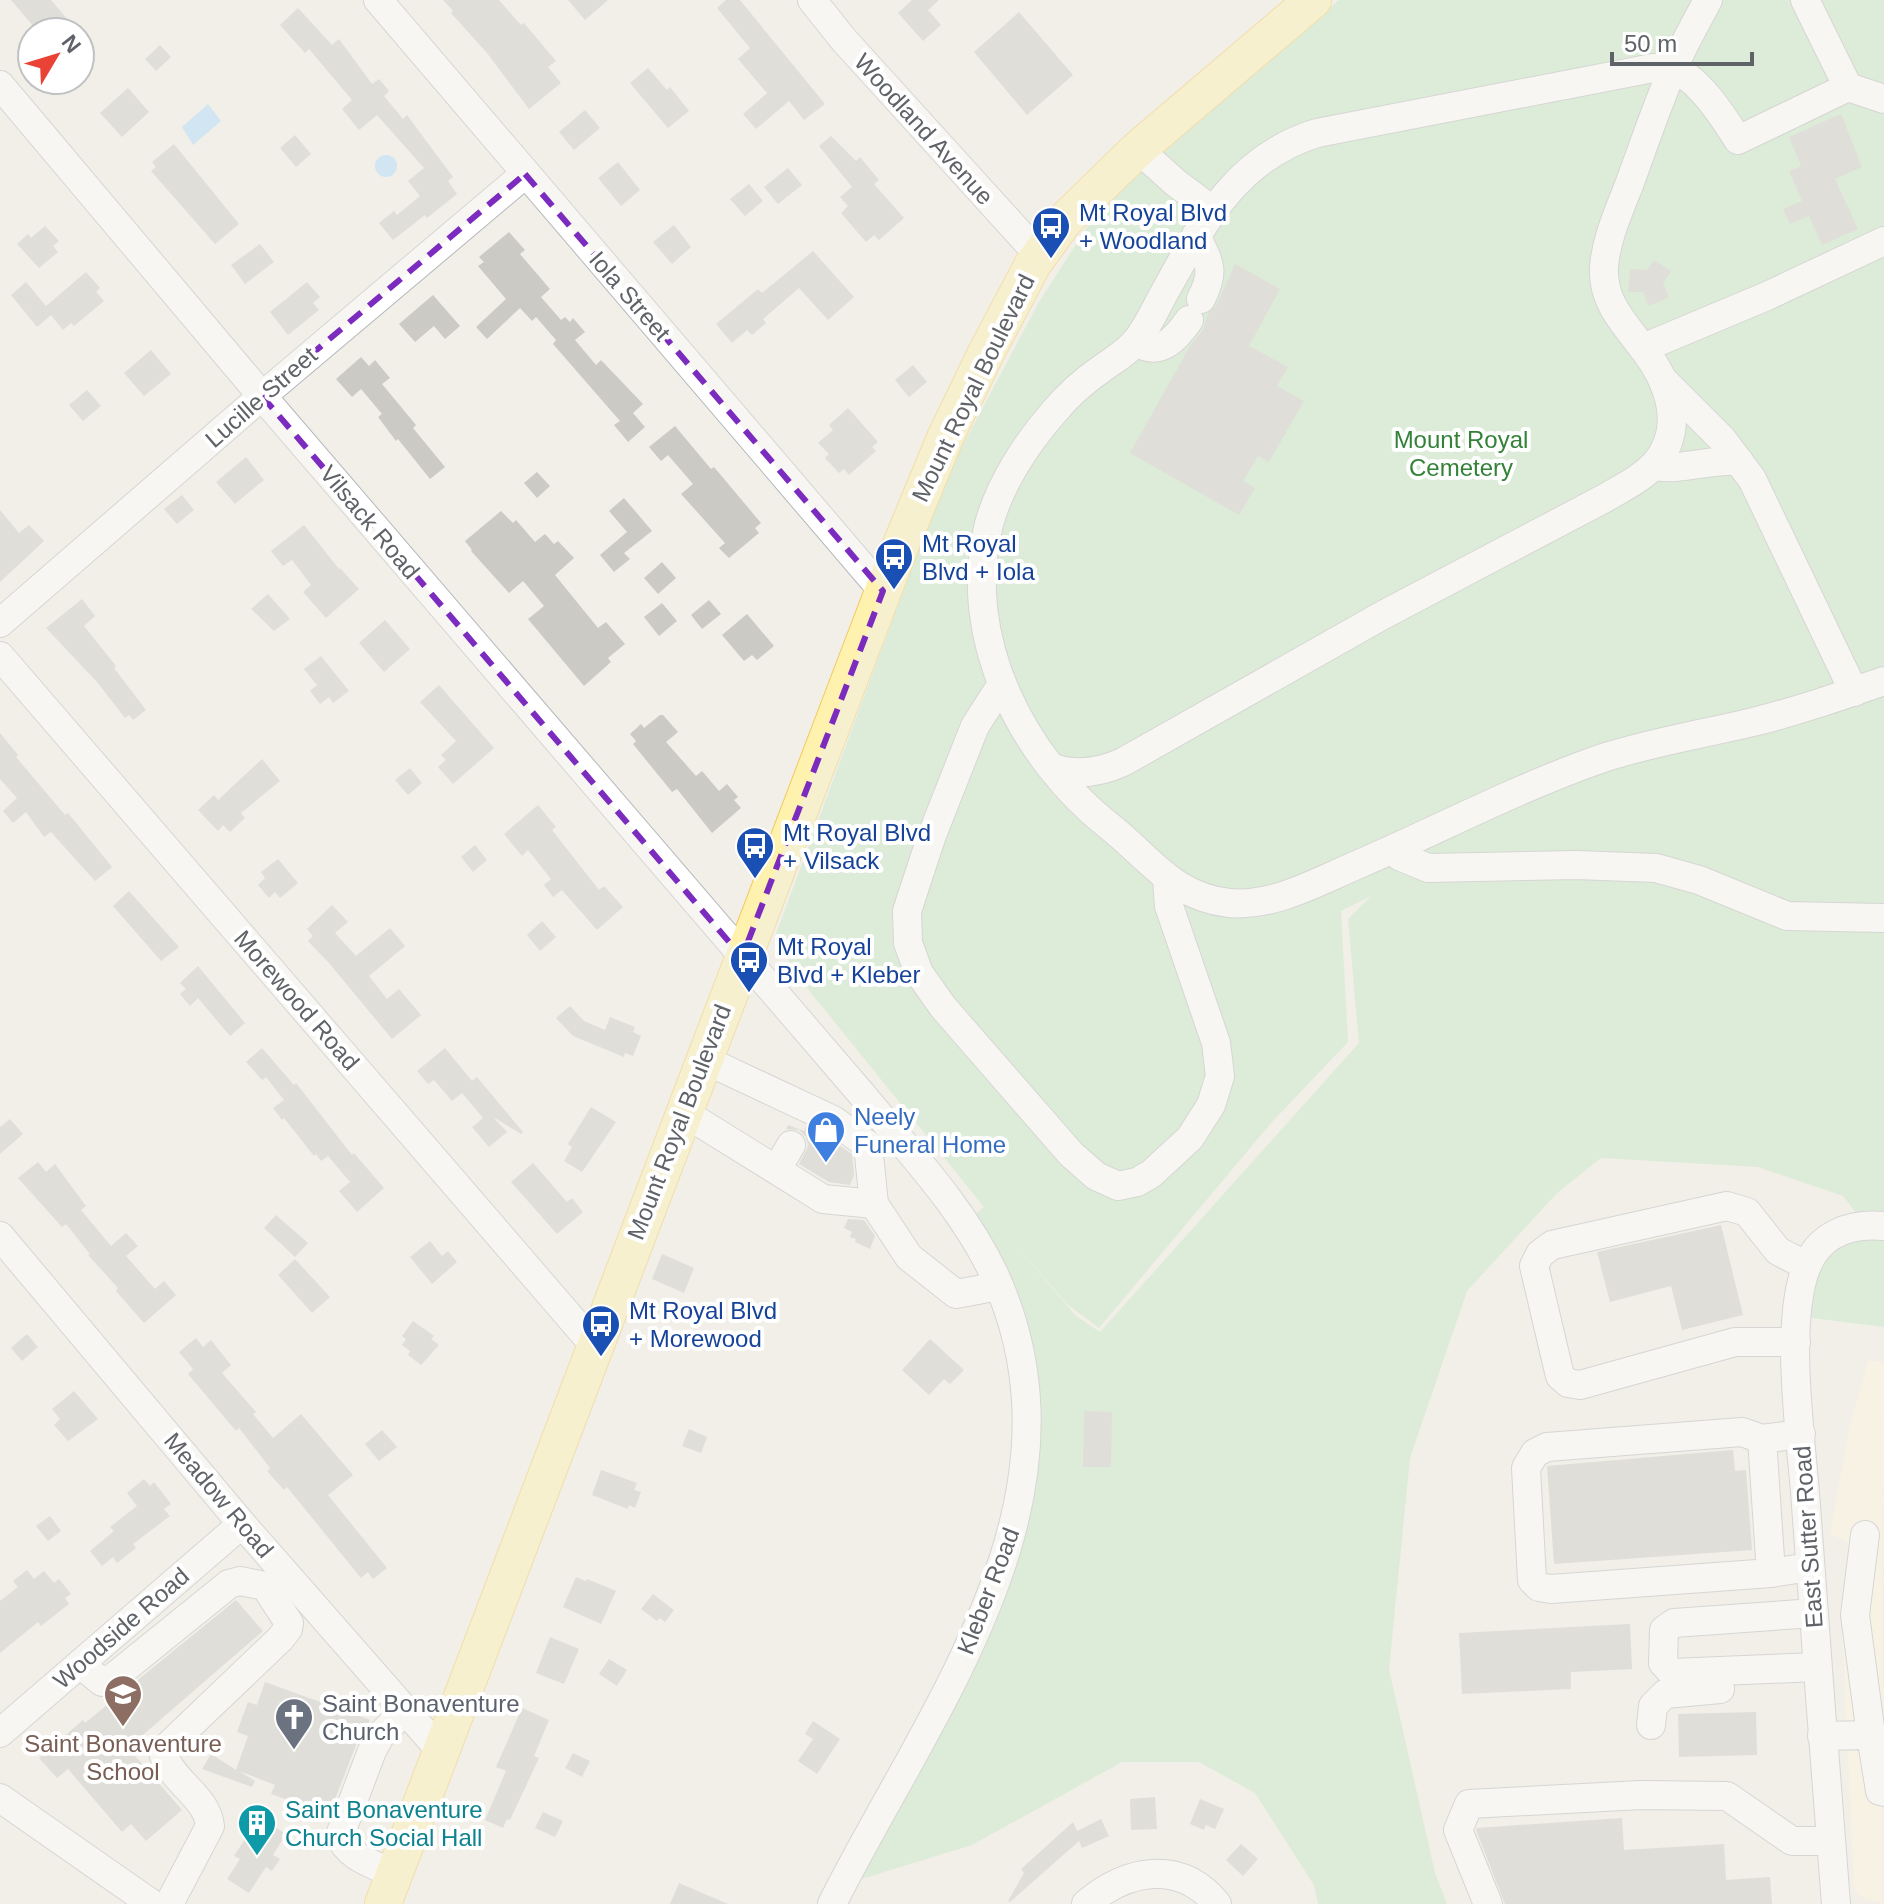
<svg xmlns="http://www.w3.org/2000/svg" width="1884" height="1904" viewBox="0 0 1884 1904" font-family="Arial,sans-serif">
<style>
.commercial{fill:#fef7e0}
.green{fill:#c5e8c5;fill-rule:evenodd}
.water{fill:#aadaff}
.building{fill:#cccac5}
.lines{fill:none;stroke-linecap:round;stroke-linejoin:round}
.minor-casing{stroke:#b5b8bc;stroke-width:30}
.major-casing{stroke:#f2c960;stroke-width:38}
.minor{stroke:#fff;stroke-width:28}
.major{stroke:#fff2af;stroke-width:36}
.marked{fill:none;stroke:#7b2cbf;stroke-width:6;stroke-dasharray:16 10;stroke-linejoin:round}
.labels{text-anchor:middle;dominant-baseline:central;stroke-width:8;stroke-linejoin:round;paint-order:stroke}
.street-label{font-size:24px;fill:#5f6368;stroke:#fff}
.transit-label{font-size:24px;fill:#164399;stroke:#fff;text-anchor:start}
.park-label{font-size:24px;fill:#348238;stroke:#fff}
.shop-label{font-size:24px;fill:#366cbe;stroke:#fff;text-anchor:start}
.worship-label{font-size:24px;fill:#5b616d;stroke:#fff;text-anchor:start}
.education-label{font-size:24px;fill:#785e54;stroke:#fff}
.culture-label{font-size:24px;fill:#0d838f;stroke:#fff;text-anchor:start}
</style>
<rect width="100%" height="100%" fill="#f1efe8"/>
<polygon class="commercial" points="1868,1360 1884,1363 1882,1903 1866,1899 1854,1890 1842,1620 1848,1542 1830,1534 1849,1430"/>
<path class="green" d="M1339 0H1884V1327L1796 1316 1802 1279 1865 1224 1843 1196 1758 1167 1601 1158 1557 1193 1467 1291 1410 1458 1389 1669 1435 1873 1447 1904H1318L1314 1885 1255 1793 1199 1762H1122L972 1845 842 1885 983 1617 1026 1399 965 1223 984 1207 795 973 776 934 945 479 1039 302 1088 226 1124 185 1222 97ZM1371 896 1348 919 1359 1043 1100 1332 1076 1316 1014 1243 1067 1304 1099 1328 1271 1123 1348 1042 1341 911Z"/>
<g class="water">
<polygon points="208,104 221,121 193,145 182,127"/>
<circle cx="386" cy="166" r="11"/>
</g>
<g class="building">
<polygon points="11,0 51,0 78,32 38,32"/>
<polygon points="443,0 499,0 521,25 524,23 556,61 548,67 561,83 529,109 487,53 451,13 453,11"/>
<polygon points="568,0 608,0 585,20"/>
<polygon points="726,0 740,0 825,104 804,120 789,101 756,129 743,114 767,93 738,59 750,48 717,8"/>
<polygon points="912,0 939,0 928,10 941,25 923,41 898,13"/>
<polygon points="298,8 332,45 339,39 372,84 379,79 389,91 384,96 403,119 407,115 453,177 448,181 457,194 427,218 425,215 393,240 379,223 394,211 397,215 420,196 408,181 424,168 377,115 359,130 342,109 352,100 309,49 305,53 280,25"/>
<polygon points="1019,12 1073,75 1027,115 974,52"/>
<polygon points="160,45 171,57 156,71 145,59"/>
<polygon points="648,68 667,90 670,87 689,111 668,128 630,83"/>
<polygon points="128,88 149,112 122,137 100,113"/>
<polygon points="585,110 600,128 574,150 559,132"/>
<polygon points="1841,114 1862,167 1835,179 1858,229 1822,245 1809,216 1790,224 1783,209 1802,201 1789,171 1801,166 1789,137"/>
<polygon points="295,135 311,154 296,167 280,148"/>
<polygon points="831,136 856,161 860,157 879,180 874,184 904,218 879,240 874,235 866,242 841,213 848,206 840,197 852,187 819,146"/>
<polygon points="174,144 239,224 215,244 151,171 156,167 152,162"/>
<polygon points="618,162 640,190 621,206 598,178"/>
<polygon points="788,168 802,185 778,204 764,187"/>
<polygon points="749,184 763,201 745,216 730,199"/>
<polygon points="674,225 691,247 672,264 653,242"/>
<polygon points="45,226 59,241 53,246 58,252 39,268 17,244 28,234 31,238"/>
<polygon points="509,232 525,250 520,254 550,289 541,297 561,320 565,317 570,322 573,318 585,332 575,340 596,365 601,360 643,404 633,413 645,427 628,442 614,425 620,421 553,344 556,340 536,317 532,321 520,308 487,339 476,327 506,299 478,266 484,262 479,257"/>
<polygon points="260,244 274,262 245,284 231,265"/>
<polygon points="813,251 854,297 828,320 799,288 763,319 766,323 752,335 747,330 732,343 716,324 758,289 762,293"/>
<polygon points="1654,260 1671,271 1663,283 1669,297 1649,306 1643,292 1628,292 1630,269 1647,270"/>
<polygon points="1235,264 1280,289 1249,346 1288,367 1277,386 1304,401 1269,462 1258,456 1243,481 1255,488 1239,515 1130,453 1190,346 1203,330 1208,314 1216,306"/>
<polygon points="86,272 100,288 96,292 104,301 74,326 71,323 63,330 51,315 37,327 11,295 26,282 46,306"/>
<polygon points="307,282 320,297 313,303 319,310 288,335 270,312"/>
<polygon points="433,295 460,326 445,339 434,326 415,342 399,324"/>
<polygon points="151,350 171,374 144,396 124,373"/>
<polygon points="361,357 369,366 375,360 390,378 382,384 416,425 413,428 445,467 430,479 398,439 396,441 378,417 382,414 361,389 352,397 336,379"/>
<polygon points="913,365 927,382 909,397 895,380"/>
<polygon points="87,390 101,406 83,421 69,405"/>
<polygon points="848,408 878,442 872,447 876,451 849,475 844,469 839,473 825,458 829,454 818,443 833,430 829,425"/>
<polygon points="675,426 711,469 714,467 761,523 755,528 759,533 729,558 719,548 725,543 681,494 693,484 668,455 661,461 649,447"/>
<polygon points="246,457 264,480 235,504 216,482"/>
<polygon points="537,472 550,486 537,498 524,483"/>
<polygon points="182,495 194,510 177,524 164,509"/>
<polygon points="624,498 652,531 624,553 630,559 614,572 600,555 627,532 609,511"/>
<polygon points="0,510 19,533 29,525 44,541 0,582"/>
<polygon points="501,511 513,523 516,520 535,542 545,534 554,544 558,541 574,558 555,575 598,628 606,622 625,644 608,658 611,662 584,686 528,619 544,606 523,581 509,593 471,551 472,550 465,541"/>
<polygon points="304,525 339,569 340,568 359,589 326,618 303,592 311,585 292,560 283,566 271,551"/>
<polygon points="662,562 676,578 658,594 644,578"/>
<polygon points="268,594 290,619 274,631 251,609"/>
<polygon points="82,599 95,616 84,626 116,666 114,668 146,710 133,720 129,715 125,718 97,682 46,628"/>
<polygon points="709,600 721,614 702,629 691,615"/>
<polygon points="662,603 677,621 659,636 644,617"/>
<polygon points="747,614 774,646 757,660 752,655 744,661 722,635"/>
<polygon points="385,620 410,649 384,672 359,643"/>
<polygon points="321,656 349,691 333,703 329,697 320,704 310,691 317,685 304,669"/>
<polygon points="439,685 494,748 453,784 438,767 446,760 441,755 456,741 420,702"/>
<polygon points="660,715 663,715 678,732 666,742 696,776 702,771 719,791 727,784 738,797 734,800 741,808 712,833 677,789 672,792 633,744 636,741 630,734 641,724 644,728"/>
<polygon points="0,733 18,755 16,757 65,815 68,813 112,867 95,881 51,832 44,837 26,812 13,823 3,811 17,798 0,779"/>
<polygon points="262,759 280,781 241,813 245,818 230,832 223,825 218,831 198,810 214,795 218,800"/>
<polygon points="410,768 422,783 408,795 395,780"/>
<polygon points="538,805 556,827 552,830 599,890 604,886 623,907 597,930 562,890 553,897 544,885 551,879 528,850 522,856 504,834"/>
<polygon points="475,845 487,860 473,872 461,857"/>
<polygon points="278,859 298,883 280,898 275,892 269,898 258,885 265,878 261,872"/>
<polygon points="129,891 179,947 161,961 113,906"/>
<polygon points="332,905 348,922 335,933 356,956 390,928 405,946 369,976 387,999 399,989 421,1015 392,1039 329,963 308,941 313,936 307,929"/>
<polygon points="542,921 556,937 540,951 527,935"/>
<polygon points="198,966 245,1023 230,1036 198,998 190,1006 180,994 186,989 180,983"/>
<polygon points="570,1006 584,1021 605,1030 610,1017 635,1027 633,1032 641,1036 633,1056 625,1053 624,1057 573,1036 556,1018"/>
<polygon points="262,1048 294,1085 296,1083 352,1155 354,1153 384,1188 357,1212 339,1191 350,1182 328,1156 321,1161 316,1154 314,1156 284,1118 282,1120 273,1108 284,1100 266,1077 262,1080 246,1062"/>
<polygon points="445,1048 472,1081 477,1077 523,1132 521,1134 493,1117 507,1132 489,1147 472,1127 483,1118 462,1093 452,1101 434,1080 428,1084 417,1071"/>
<polygon points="591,1107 616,1122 582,1172 564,1161 572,1147 568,1144"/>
<polygon points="10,1119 23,1134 0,1154 0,1127"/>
<polygon points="788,1125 804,1131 806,1126 824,1135 852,1154 854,1175 850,1185 829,1182 799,1164 808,1146 806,1137 799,1130 786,1129"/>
<polygon points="38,1162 46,1172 55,1164 86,1206 81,1210 111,1246 126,1233 138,1246 126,1256 155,1289 164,1281 176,1295 144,1323 116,1291 118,1288 88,1255 90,1254 66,1224 62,1227 18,1178"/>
<polygon points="533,1163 567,1202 572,1198 583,1212 557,1234 511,1182"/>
<polygon points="276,1215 308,1243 295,1257 264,1228"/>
<polygon points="848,1219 864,1220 875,1236 870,1249 855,1242 856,1239 850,1237 852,1232 844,1228"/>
<polygon points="1721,1225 1743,1315 1682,1330 1671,1286 1610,1302 1597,1252"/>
<polygon points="430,1241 442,1256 448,1251 457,1262 432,1284 410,1257"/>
<polygon points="662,1254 694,1268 684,1293 652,1279"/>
<polygon points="295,1259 330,1297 312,1313 278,1275"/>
<polygon points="413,1321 434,1336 431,1339 439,1345 421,1365 408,1355 410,1351 402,1345 406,1339 402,1336"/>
<polygon points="27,1334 38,1347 22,1361 11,1348"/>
<polygon points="196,1338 203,1347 211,1340 231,1365 222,1373 256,1412 253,1414 273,1438 301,1414 353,1475 328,1495 387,1568 373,1579 368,1572 361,1578 287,1487 284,1490 267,1471 270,1468 239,1428 236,1431 188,1374 193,1369 179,1352"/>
<polygon points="930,1339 964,1370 950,1384 944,1379 929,1395 902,1370"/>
<polygon points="74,1391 98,1419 68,1441 54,1425 60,1419 52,1409"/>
<polygon points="1084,1411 1112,1412 1111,1467 1083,1467"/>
<polygon points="689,1429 707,1437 701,1453 682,1446"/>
<polygon points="382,1430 397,1447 379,1461 365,1444"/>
<polygon points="1733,1450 1735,1471 1746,1470 1752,1550 1554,1564 1547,1466"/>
<polygon points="601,1470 637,1483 634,1490 641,1492 635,1508 629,1505 628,1509 592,1495"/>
<polygon points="144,1479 150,1486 154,1482 171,1504 164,1509 170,1516 133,1544 136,1548 117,1563 113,1557 102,1566 90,1551 114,1531 110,1527 137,1506 127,1493"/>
<polygon points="50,1516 61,1531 48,1541 36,1526"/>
<polygon points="27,1570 34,1579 44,1571 54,1583 59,1579 71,1594 65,1598 69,1604 41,1626 38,1622 0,1653 0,1601 18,1587 13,1581"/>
<polygon points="576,1577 586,1581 587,1579 616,1591 601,1624 563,1607"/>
<polygon points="653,1594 674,1610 665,1622 660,1618 657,1621 641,1609"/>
<polygon points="236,1600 263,1631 130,1746 123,1742 182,1810 146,1841 131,1824 122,1832 68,1769 57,1778 39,1758 83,1720 85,1723"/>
<polygon points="1630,1624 1632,1669 1571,1672 1571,1689 1462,1694 1459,1633"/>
<polygon points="550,1637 579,1649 564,1684 536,1673"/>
<polygon points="609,1659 627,1670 617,1686 599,1674"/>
<polygon points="265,1682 370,1720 356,1745 329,1815 271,1794 275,1785 239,1771 255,1781 252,1787 202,1769 211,1754 236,1770 248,1736 237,1732 248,1702 257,1705"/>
<polygon points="522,1708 549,1720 534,1756 539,1758 510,1820 507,1819 503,1828 485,1820 506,1771 496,1767"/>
<polygon points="1756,1712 1757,1755 1679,1757 1678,1714"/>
<polygon points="813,1721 840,1739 817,1774 798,1761 813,1739 805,1734"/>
<polygon points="573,1753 590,1761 582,1777 565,1768"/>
<polygon points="1155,1797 1157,1829 1131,1830 1130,1799"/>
<polygon points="1200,1799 1224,1809 1215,1829 1206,1825 1204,1830 1190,1824"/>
<polygon points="543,1812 563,1821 555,1837 535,1828"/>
<polygon points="1622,1818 1624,1850 1724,1844 1726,1880 1770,1877 1772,1904 1505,1904 1476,1830 1477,1828"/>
<polygon points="1101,1819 1109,1836 1082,1848 1079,1841 1010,1902 1008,1901 1024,1873 1021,1869 1073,1822 1077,1831"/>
<polygon points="265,1821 286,1834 273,1855 280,1859 272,1871 266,1867 249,1893 227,1879 240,1859 234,1856 245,1839 251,1842"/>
<polygon points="1241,1844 1258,1859 1243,1876 1226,1860"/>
<polygon points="679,1883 728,1904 670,1904"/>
</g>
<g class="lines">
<g class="minor-casing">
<g id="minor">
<polyline points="378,0 883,591"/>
<polyline points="812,0 843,39 1039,255"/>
<polyline points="1805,0 1848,87"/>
<path d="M0 85 262 396 865 1098C911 1154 963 1208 994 1274 1098 1500 929 1710 832 1904"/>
<path d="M1884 99 1848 87 1738 140C1724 118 1699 78 1673 69 1667 67 1659 68 1653 68L1317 133C1238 157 1204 221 1167 288 1157 305 1149 325 1137 340 1128 352 1115 359 1104 367 1085 380 1067 396 1053 413 1026 444 1000 484 989 524 960 637 1022 757 1109 826 1150 858 1173 897 1229 903 1274 907 1319 881 1359 864 1440 829 1519 787 1603 758 1652 742 1703 734 1753 722 1798 711 1841 696 1884 681"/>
<polyline points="1138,149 1176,183 1212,210"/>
<path d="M1196 235C1209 263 1216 270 1201 299"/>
<path d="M1136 342C1160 357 1176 339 1189 320"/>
<polyline points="1643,348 1767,296 1884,241"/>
<polyline points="1664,381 1722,439 1752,479 1854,692"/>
<path d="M1653 466C1681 471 1710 459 1739 461"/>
<polyline points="0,623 262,396 525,174"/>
<polyline points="0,656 594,1345"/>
<polyline points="1002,684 975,726 932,835 907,911 908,943 919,973 943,1007 1071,1154 1096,1176 1118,1186 1137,1182 1151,1174 1190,1138 1211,1105 1220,1076 1216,1043 1169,906 1167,879"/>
<path d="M1053 768C1077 776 1101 772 1123 762L1383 615 1605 498C1622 488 1641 479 1655 464 1687 427 1668 380 1642 347 1623 322 1602 301 1604 267 1606 239 1619 211 1629 185 1643 147 1656 108 1672 71 1682 47 1696 23 1708 0"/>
<polyline points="1393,849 1399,856 1428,868 1576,865 1656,868 1699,880 1787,916 1884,918"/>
<polyline points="703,1059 833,1120 868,1145 874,1204 909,1257 956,1294 999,1286"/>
<polyline points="683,1112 823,1199 874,1204"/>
<polyline points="777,1169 791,1145"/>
<polyline points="0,1236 242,1524 441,1751"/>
<polyline points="1796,1342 1735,1342 1580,1385 1568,1383 1560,1376 1534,1266 1540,1254 1552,1245 1727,1206 1747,1212 1778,1251 1807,1266"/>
<polyline points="1801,1434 1762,1439 1742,1432 1547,1447 1535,1453 1526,1468 1532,1580 1539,1587 1551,1589 1771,1573 1810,1567"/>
<polyline points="1762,1439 1771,1573"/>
<polyline points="1865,1535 1855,1615 1871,1735"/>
<polyline points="1814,1613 1674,1623 1664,1630 1663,1663 1672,1673 1817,1667"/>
<path d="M80 1664 102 1682 109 1681 229 1584 240 1581 265 1586 289 1623 288 1629 280 1639 169 1745 164 1756C174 1783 207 1797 210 1826L169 1904"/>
<polyline points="1651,1725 1653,1706 1665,1694 1720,1689"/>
<polyline points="0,1733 242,1524"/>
<polyline points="1822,1736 1871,1735 1880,1791 1884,1792"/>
<polyline points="0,1798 152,1904"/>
<path d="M394 1874C376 1865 346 1857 340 1835L372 1751 380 1736 405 1710"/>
<path d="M1086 1904C1127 1869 1180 1859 1217 1904"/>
<polyline points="1488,1904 1458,1830 1469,1804 1641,1795 1727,1796 1792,1841 1831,1841"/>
<path d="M1836 1904C1825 1767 1815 1629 1805 1492 1800 1432 1785 1323 1806 1268 1819 1234 1850 1223 1884 1226"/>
</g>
</g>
<g class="major-casing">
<polyline id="major" points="383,1904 900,547 945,438 986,353 1033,264 1064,221 1138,149 1313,0"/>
</g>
<use href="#minor" class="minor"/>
<use href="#major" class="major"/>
</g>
<path d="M0 0H1884V1904H0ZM525 174 883 591 742 957 262 396Z" fill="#f1efe8" fill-opacity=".55" fill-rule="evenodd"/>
<path class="marked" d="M525 174 883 591 742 957 262 396Z"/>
<defs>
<g id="bus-pin" transform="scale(2)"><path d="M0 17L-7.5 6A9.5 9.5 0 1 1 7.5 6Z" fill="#1a4fb4" stroke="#fff"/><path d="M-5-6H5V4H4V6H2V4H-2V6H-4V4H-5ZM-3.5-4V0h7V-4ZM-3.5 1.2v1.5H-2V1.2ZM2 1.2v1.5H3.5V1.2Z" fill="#fff"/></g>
<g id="shop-pin" transform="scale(2)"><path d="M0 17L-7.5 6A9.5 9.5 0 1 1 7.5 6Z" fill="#3f7fe0" stroke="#fff"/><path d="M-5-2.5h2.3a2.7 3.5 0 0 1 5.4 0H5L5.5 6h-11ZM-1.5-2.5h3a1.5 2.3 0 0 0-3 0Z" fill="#fff"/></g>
<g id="school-pin" transform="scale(2)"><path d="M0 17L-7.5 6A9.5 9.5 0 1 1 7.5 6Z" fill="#8d6e63" stroke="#fff"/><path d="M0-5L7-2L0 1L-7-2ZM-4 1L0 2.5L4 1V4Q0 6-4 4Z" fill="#fff"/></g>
<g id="church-pin" transform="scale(2)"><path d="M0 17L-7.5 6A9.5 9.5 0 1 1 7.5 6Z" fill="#6b7280" stroke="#fff"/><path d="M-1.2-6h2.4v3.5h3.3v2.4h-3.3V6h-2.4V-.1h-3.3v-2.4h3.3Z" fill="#fff"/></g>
<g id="building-pin" transform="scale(2)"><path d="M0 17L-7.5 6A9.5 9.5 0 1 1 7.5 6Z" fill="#0f9aa8" stroke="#fff"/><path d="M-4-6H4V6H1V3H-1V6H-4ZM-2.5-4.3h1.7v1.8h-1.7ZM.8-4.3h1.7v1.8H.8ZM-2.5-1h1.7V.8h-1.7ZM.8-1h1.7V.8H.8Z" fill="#fff"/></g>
</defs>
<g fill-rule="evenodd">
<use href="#bus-pin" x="1051" y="226"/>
<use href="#bus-pin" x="894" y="557"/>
<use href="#bus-pin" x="755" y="846"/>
<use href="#bus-pin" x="749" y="960"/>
<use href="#shop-pin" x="826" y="1130"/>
<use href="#bus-pin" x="601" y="1324"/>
<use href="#school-pin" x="123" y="1694"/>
<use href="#church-pin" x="294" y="1717"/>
<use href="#building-pin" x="257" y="1823"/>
</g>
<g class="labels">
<g class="street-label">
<text transform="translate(924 129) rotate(48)">Woodland Avenue</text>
<text transform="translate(630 296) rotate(49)">Iola Street</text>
<text transform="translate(973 388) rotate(-64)">Mount Royal Boulevard</text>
<text transform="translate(261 397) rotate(-41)">Lucille Street</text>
<text transform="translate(370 522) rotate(50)">Vilsack Road</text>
<text transform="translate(297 1000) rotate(49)">Morewood Road</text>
<text transform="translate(679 1122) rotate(-69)">Mount Royal Boulevard</text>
<text transform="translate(219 1495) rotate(50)">Meadow Road</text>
<text transform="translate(1808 1537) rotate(-94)">East Sutter Road</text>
<text transform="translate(988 1591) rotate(-69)">Kleber Road</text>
<text transform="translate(121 1628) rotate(-41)">Woodside Road</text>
</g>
<g class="transit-label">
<text x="1079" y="212">Mt Royal Blvd<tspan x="1079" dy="28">+ Woodland</tspan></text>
<text x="922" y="543">Mt Royal<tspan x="922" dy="28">Blvd + Iola</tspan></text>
<text x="783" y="832">Mt Royal Blvd<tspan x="783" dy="28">+ Vilsack</tspan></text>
<text x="777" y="946">Mt Royal<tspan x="777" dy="28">Blvd + Kleber</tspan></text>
<text x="629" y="1310">Mt Royal Blvd<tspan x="629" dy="28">+ Morewood</tspan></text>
</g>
<g class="park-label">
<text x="1461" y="439">Mount Royal<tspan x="1461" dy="28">Cemetery</tspan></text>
</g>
<g class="shop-label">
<text x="854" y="1116">Neely<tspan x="854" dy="28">Funeral Home</tspan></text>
</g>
<g class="worship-label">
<text x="322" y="1703">Saint Bonaventure<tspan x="322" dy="28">Church</tspan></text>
</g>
<g class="education-label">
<text x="123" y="1743">Saint Bonaventure<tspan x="123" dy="28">School</tspan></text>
</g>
<g class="culture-label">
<text x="285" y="1809">Saint Bonaventure<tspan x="285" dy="28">Church Social Hall</tspan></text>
</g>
</g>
<g transform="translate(56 56) rotate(52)"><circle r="38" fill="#ffffff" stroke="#bfc1c3" stroke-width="2"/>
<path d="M0-6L14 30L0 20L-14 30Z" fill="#ea4335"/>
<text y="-12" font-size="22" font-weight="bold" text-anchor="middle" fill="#5f6368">N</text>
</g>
<path d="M1612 52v12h140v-12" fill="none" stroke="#5f6368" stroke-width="4"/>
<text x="1624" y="52" font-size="24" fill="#5f6368" stroke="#ffffff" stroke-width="6" paint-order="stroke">50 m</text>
</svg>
